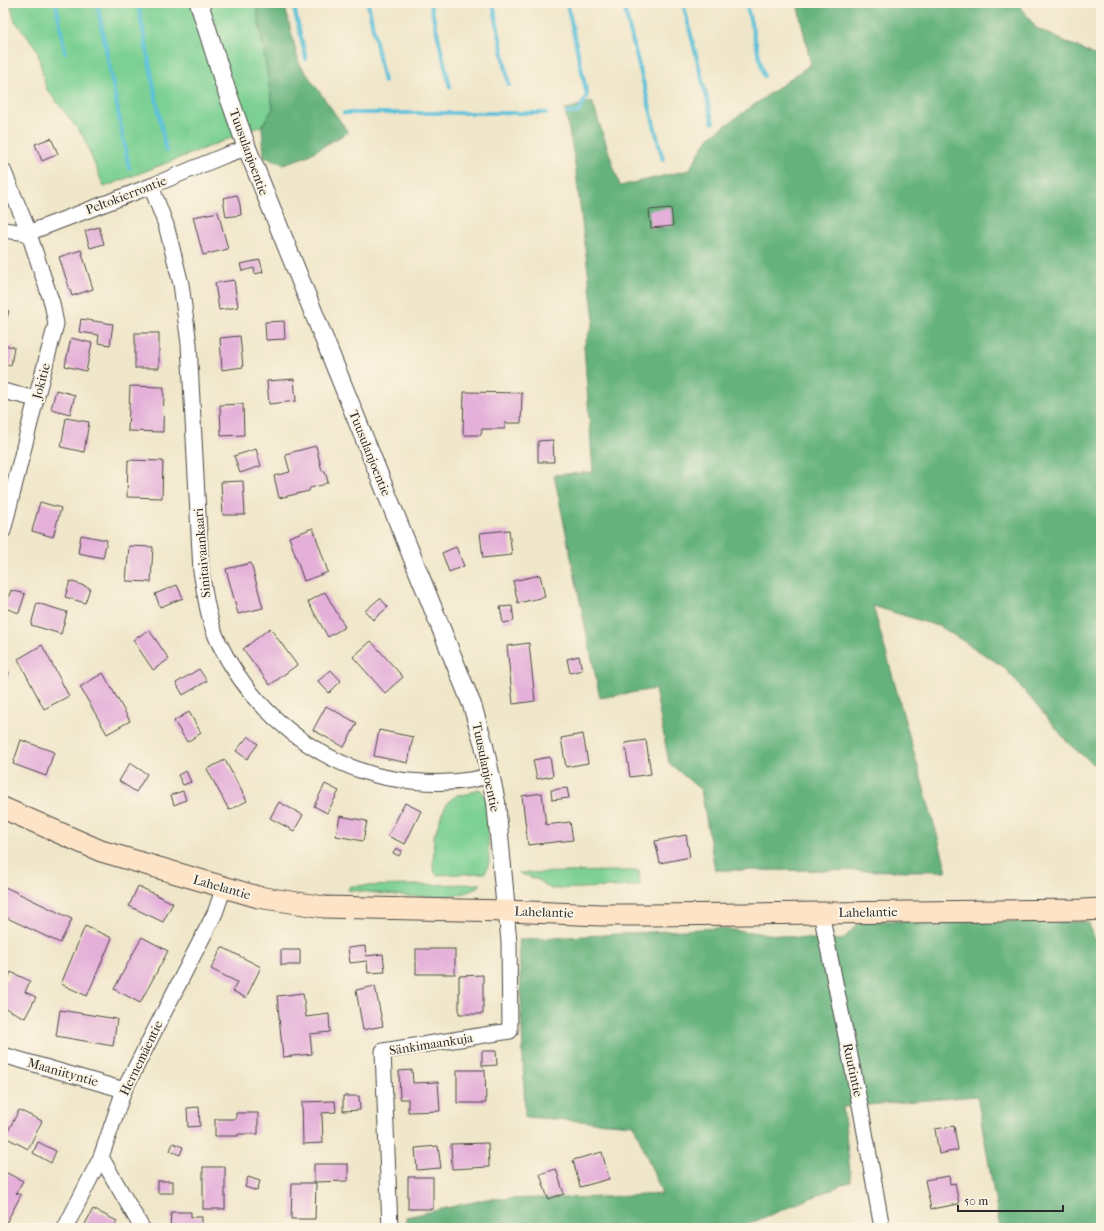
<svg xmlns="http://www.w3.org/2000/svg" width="1104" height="1231" viewBox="0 0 1104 1231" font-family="'IM FELL French Canon',serif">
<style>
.green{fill:#7cd093;stroke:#547e5f}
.forest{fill:#65b27d;stroke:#486e54}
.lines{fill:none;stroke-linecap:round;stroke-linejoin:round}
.stream{stroke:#5bc1d9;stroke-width:4}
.building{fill:#e4afd9}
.minor-casing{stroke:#494743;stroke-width:17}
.tertiary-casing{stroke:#494743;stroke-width:20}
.secondary-casing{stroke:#494743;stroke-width:23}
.minor{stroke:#fff;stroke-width:15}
.tertiary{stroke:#fff;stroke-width:18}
.secondary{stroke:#fee4c6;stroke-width:21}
.labels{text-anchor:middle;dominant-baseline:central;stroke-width:4;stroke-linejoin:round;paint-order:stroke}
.street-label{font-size:13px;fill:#2b2b2b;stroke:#fcf5e5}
</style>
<rect width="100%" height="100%" fill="#fcf5e5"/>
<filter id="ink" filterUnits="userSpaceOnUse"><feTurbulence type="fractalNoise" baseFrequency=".025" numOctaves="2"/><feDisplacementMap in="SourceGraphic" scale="8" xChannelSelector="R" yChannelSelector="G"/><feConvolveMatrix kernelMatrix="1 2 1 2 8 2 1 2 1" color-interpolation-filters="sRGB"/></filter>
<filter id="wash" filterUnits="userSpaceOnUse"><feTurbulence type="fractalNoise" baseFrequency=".012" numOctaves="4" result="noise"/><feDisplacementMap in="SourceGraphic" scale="16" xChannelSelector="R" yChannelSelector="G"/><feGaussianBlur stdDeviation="0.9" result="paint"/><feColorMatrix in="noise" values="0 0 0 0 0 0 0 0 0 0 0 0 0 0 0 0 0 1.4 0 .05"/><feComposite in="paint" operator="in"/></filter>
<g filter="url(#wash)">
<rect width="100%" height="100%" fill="#f0e6c9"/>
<g class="green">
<polygon points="10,3 256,3 273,109 262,126 104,187 83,136 46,88 37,49 15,21"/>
<polygon points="478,789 481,790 487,797 489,863 485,873 437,875 433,870 434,836 443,811 449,801 457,795 468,794"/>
<polygon points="613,871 639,871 640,886 551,889 538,880 519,873"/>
<path d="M481 884C458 908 380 892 348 890L350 886Z"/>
</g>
<g class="forest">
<polygon points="256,3 284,3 299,63 348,132 305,157 283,164 264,157 262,126 273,109"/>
<polygon points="797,3 1018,3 1036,28 1101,58 1101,770 1070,745 1004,667 941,627 873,606 947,871 715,870 701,790 669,763 655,689 600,698 554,475 593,472 584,346 594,320 574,157 565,110 592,101 620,186 689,170 708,138 811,64"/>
<polygon points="861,921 1088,922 1101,954 1101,1228 1000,1228 977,1096 843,1107 851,1181 739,1228 406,1228 406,1217 487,1199 606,1197 662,1194 634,1125 525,1117 519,940 717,928 811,939 842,940"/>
</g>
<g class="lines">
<g class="stream">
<polyline points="56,3 65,52"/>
<polyline points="97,3 129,168"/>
<polyline points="138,3 166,151"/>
<polyline points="293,3 306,59"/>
<polyline points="368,3 384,82"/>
<polyline points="430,3 450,87"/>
<polyline points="493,3 509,85"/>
<polyline points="623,3 663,160"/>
<polyline points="683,3 713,123"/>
<polyline points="746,3 764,76"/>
<polyline points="344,113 546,113"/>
<polyline points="567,113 578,113 587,95 567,3"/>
</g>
</g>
<g id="blocks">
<g class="building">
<polygon points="51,138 58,154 42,161 35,144"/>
<polygon points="237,195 240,205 241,215 226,217 223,198"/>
<polygon points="671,208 673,226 651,228 649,210"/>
<polygon points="218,212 228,249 203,255 193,217"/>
<polygon points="99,227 104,244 90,248 85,231"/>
<polygon points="81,250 93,289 72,296 59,257"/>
<polygon points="260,260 263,272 255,274 254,268 242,271 240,264"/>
<polygon points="234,280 238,307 219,310 215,283"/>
<polygon points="3,309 9,311 5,325 3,324"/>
<polygon points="81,319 113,324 110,345 98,343 99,335 79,332"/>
<polygon points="284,321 285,339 266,340 265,322"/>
<rect x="135" y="333" width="24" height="35"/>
<polygon points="240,336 243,367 222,370 220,338"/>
<polygon points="71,338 92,343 86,371 65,366"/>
<polygon points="3,345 14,347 11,366 3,364"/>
<polygon points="294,379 296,401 269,404 267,381"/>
<polygon points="130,386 164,387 163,432 128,431"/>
<polygon points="56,390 75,395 70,414 51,409"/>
<polygon points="464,392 522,393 521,423 505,423 505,429 482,429 481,435 463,435"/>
<polygon points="243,404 244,435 221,436 220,405"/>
<polygon points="66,418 89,422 84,452 61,447"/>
<polygon points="553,440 554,462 538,462 538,441"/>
<polygon points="316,446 322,471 325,471 328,482 322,485 310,488 309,491 279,498 274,476 290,472 285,454"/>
<polygon points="256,449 261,466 240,473 234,456"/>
<polygon points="128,460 163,461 162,498 127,497"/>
<polygon points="243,481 245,515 223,515 221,482"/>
<polygon points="40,502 61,508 53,537 32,531"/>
<polygon points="313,528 328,572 304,581 289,537"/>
<polygon points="509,530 512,555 483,558 480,533"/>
<polygon points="81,535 107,540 103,558 78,553"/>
<polygon points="129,546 153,547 151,582 126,581"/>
<polygon points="456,547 464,566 449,572 442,553"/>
<polygon points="251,563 263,608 238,614 226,569"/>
<polygon points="540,575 545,597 518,603 513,581"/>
<polygon points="70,581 90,588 85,603 65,597"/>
<polygon points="177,585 183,598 160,607 155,594"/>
<polygon points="11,590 25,594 19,613 5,608"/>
<polygon points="325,592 345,627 328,637 308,602"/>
<polygon points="380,598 388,607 373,620 365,611"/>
<polygon points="37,603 67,612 61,634 31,625"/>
<polygon points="512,606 514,621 503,623 500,607"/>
<polygon points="270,628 297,665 270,685 243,649"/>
<polygon points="149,630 169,659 153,670 133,640"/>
<polygon points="371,641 403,677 385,693 353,657"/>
<polygon points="529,643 535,701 513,704 507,646"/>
<polygon points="42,645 69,696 44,709 18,659"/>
<polygon points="579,656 582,670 570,673 567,659"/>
<polygon points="199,669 207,681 183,695 176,683"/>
<polygon points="3,670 9,672 3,693"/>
<polygon points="331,670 341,681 329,693 318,681"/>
<polygon points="103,673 130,721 107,734 80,687"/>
<polygon points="326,706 357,723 344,747 313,730"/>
<polygon points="189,712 201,733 187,742 174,721"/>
<polygon points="379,730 413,737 408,763 374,756"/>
<polygon points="583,734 588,763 566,767 561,738"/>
<polygon points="248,736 258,744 247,759 236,751"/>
<polygon points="21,740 54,752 46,776 13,764"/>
<polygon points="646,740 651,774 630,777 625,743"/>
<polygon points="550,757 553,776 537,779 533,760"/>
<polygon points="225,760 247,801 229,810 207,769"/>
<polygon points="130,763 147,774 136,792 119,781"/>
<polygon points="186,771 191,782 183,785 178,775"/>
<polygon points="325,784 339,791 327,813 314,806"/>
<polygon points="567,788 569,798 552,800 551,790"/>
<polygon points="183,791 186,800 174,805 171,795"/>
<polygon points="542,793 546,825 570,822 573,840 528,845 522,796"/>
<polygon points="279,802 303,815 294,831 270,818"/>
<polygon points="405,803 421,811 405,844 388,836"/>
<polygon points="340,816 367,821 363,841 336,836"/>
<polygon points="686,835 690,857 660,863 655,841"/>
<polygon points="396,848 402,851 399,856 393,853"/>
<polygon points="3,886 72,919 60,943 3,916"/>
<polygon points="138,886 173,903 163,922 129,906"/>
<polygon points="85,926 112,938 87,996 61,984"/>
<polygon points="142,937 168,951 140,1003 114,989"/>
<polygon points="365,946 366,956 383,954 385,972 368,973 367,961 350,963 348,948"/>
<polygon points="222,947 261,967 246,998 233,991 237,982 211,969"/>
<rect x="416" y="949" width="39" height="25"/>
<rect x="281" y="950" width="19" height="15"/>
<polygon points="11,972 30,981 25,992 36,997 25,1018 3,1007 3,979 7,981"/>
<polygon points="483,975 483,1014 459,1014 459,976"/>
<polygon points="375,986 383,1026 363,1030 356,990"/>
<polygon points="303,993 306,1017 329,1014 330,1032 310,1034 312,1054 283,1057 277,996"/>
<polygon points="60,1010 117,1019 113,1046 56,1036"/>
<polygon points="482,1051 496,1051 497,1065 482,1066"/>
<polygon points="412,1070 413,1083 438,1082 440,1111 408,1112 408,1099 400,1099 399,1071"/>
<polygon points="457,1070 485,1070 486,1103 457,1103"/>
<polygon points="343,1096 359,1096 360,1110 343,1111"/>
<polygon points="335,1101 336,1112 322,1113 323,1143 303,1144 302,1102"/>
<polygon points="199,1107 200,1126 188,1127 187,1108"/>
<polygon points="19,1110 42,1121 28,1149 5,1137"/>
<polygon points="236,1113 258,1113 258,1134 238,1134 238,1136 215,1136 215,1119 236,1119"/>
<polygon points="954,1126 958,1150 939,1154 935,1129"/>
<polygon points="38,1142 56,1151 51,1163 33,1153"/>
<polygon points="173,1143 183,1147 180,1155 170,1151"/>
<polygon points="488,1143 489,1167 452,1169 451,1144"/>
<polygon points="438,1146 441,1168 417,1170 415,1148"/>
<polygon points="602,1152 609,1179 580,1187 573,1160"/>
<polygon points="314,1164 348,1164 348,1181 314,1182"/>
<rect x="203" y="1167" width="22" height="42"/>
<polygon points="556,1169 564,1194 548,1199 540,1174"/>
<polygon points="3,1171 23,1181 16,1193 21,1195 5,1225 3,1224"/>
<polygon points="949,1176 950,1184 955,1183 959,1204 931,1209 925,1180"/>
<polygon points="248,1177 260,1181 257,1191 245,1187"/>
<rect x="408" y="1177" width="25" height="32"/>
<rect x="158" y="1181" width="15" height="12"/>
<polygon points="292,1183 316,1183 315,1219 291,1219"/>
<polygon points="93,1209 117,1221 114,1228 83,1228"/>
<polygon points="171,1212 191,1212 191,1217 202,1217 202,1228 170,1228"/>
</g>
</g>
</g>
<g filter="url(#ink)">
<use href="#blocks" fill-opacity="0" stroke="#494743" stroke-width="1"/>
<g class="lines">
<g class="minor-casing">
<g id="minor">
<polyline points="3,170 26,225 52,303 56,324 36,399 3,531"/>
<path d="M151 186 166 225 181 284 189 344 201 571C205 594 208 619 218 641 247 701 299 749 362 771 392 782 439 785 470 780 477 779 484 777 491 775"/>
<polyline points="3,230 28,233 151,186 226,155 247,148"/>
<polyline points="3,391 36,399"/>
<polyline points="821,913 861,1110 882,1228"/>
<polyline points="3,1055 124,1090"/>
<polyline points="65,1228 101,1157"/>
<polyline points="142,1228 101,1157 124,1090 215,913 224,887"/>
<polyline points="390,1228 383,1051 510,1031 509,942 506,911"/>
</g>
</g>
<g class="tertiary-casing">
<polyline id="tertiary" points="199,3 224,83 247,148 472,705 484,745 496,802 506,911"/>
</g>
<g class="secondary-casing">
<polyline id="secondary" points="3,808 101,851 258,897 324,907 506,911 601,915 651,915 1083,910 1101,909"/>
</g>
<use href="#minor" class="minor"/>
<use href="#tertiary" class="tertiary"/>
<use href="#secondary" class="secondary"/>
</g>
</g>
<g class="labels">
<g class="street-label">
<text transform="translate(249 152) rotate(70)">Tuusulanjoentie</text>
<text transform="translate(126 195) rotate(-21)">Peltokierrontie</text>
<text transform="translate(41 381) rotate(-75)">Jokitie</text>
<text transform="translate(370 453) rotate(68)">Tuusulanjoentie</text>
<text transform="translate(202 553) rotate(-95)">Sinitaivaankaari</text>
<text transform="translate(486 767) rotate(78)">Tuusulanjoentie</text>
<text transform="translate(222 887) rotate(16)">Lahelantie</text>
<text transform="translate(544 912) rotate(2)">Lahelantie</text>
<text transform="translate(868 912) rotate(-1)">Lahelantie</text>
<text transform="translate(431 1044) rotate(-9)">Sänkimaankuja</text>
<text transform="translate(141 1058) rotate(-64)">Hernemäentie</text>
<text transform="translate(853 1070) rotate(78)">Ruutintie</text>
<text transform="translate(63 1072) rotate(16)">Maaniityntie</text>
</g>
</g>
<rect width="1104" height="1231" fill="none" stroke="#fcf5e5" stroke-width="16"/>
<path d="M958 1205v6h105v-6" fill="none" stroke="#2b2b2b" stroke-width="2"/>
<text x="964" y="1205" font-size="12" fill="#2b2b2b" stroke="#fcf5e5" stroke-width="3" paint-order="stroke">50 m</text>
</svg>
